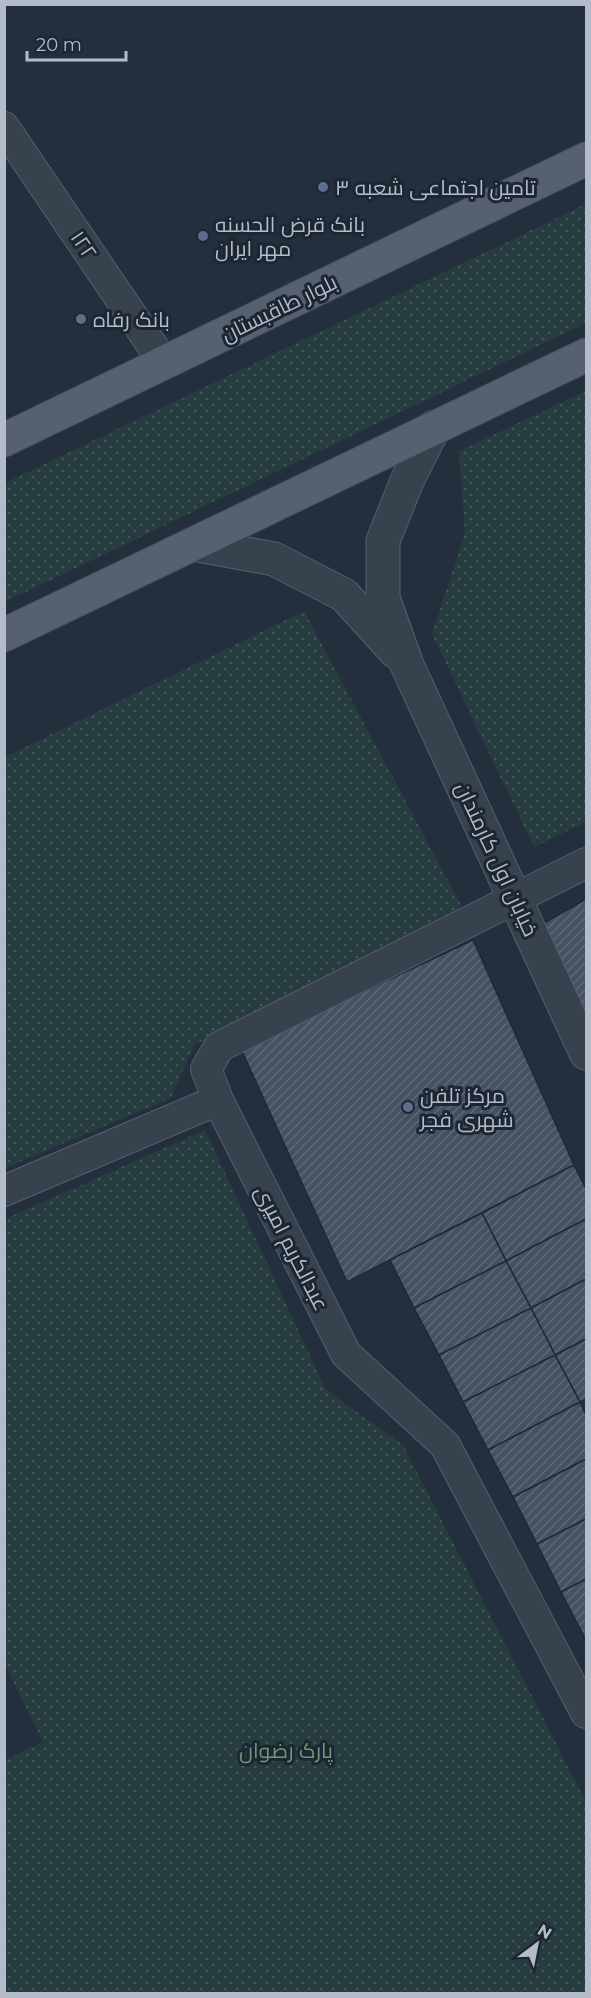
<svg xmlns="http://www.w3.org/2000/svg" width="591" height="1998" viewBox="0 0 591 1998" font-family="Montserrat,Cairo,sans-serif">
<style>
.grass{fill:url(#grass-dots)}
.building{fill:url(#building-hatch);stroke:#1f2835;stroke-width:1.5}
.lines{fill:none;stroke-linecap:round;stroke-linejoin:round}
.minor-casing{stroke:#565f6c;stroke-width:32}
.tertiary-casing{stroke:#565f6c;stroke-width:35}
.primary-casing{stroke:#414a57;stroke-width:35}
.minor{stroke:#38414e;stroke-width:30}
.tertiary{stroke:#38414e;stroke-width:33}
.primary{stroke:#56606e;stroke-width:33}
.service-dot{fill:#5c6f8a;stroke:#1d2633;stroke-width:2}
.labels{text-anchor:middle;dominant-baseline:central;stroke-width:6;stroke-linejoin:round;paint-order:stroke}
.poi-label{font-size:21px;fill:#b4bcc9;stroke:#1d2633;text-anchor:start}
.street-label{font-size:21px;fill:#b4bcc9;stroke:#1d2633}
.park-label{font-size:21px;fill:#6b9a76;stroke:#1d2633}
</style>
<defs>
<pattern id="grass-dots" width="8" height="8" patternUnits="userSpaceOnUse" patternTransform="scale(1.5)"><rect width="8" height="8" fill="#263c3f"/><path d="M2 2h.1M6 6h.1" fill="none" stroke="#435659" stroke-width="1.8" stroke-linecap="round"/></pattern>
<pattern id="building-hatch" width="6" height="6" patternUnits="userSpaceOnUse" patternTransform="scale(1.5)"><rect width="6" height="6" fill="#455162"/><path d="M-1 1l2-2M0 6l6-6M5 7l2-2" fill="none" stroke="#5d6877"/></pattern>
</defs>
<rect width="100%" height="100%" fill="#242f3e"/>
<g class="grass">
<polygon points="586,204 586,323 5,602 5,483"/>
<polygon points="586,391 586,822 534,847 432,634 465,533 459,451"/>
<polygon points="304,611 462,907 194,1045 171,1098 5,1168 5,757"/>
<polygon points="205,1130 326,1390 403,1445 586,1802 586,1993 5,1993 5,1760 43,1742 5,1665 5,1219"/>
</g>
<g class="building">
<polygon points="586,899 586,1024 544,923"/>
<polygon points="473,940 574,1165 347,1282 241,1049"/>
<polygon points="574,1165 586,1189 586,1219 506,1261 482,1213"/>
<polygon points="482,1213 506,1261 414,1308 390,1260"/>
<polygon points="586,1219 586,1279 531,1308 506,1261"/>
<polygon points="506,1261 531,1308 439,1355 414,1308"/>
<polygon points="586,1279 586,1339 555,1355 531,1308"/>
<polygon points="531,1308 555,1355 463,1402 439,1355"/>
<polygon points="586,1339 586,1399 580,1402 555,1355"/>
<polygon points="555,1355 580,1402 488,1450 463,1402"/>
<polygon points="580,1402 586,1415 586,1459 513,1497 488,1450"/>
<polygon points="586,1459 586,1519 537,1544 513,1497"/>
<polygon points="586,1519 586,1579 561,1592 537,1544"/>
<polygon points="586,1579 586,1640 561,1592"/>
</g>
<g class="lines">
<g class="minor-casing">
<g id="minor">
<polyline points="4,127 164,363"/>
<polyline points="586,863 219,1047 206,1069 218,1100 346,1354 445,1445 586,1713"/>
<polyline points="4,1191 218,1100"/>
</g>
</g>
<g class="tertiary-casing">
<g id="tertiary">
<polyline points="434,427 407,481 383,541 383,598 407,665 586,1053"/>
<polyline points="193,544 274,559 344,595 396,652"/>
</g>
</g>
<g class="primary-casing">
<g id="primary">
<polyline points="4,440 586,159"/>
<polyline points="4,635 586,355"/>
</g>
</g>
<use href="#minor" class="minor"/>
<use href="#tertiary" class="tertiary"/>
<use href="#primary" class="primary"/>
</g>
<g class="service-dot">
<circle cx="323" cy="187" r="6"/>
<circle cx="203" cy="236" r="6"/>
<circle cx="81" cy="319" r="6"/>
<circle cx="408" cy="1107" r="6"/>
</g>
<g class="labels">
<g class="poi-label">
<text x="335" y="187">تامین اجتماعی شعبه ۳</text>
<text x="215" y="224">بانک قرض الحسنه<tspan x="215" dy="24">مهر ایران</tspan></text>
<text x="93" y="319">بانک رفاه</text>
<text x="420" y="1095">مرکز تلفن<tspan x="420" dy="24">شهری فجر</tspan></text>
</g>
<g class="street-label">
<text transform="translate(84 245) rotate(56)">۱۲۲</text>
<text transform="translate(279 308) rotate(-26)">بلوار طاقبستان</text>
<text transform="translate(497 859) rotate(65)">خیابان اول کارمندان</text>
<text transform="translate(292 1248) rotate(63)">عبدالکریم امیری</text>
</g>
<g class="park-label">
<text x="286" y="1750">پارک رضوان</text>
</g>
</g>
<rect width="591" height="1998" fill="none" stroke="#b4bcc9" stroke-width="12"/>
<g transform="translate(537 1944) rotate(32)" stroke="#1d2633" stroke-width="4.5" paint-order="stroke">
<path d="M0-4.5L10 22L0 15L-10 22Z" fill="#b4bcc9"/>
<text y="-9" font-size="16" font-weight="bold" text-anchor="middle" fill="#b4bcc9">N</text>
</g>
<path d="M27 51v9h99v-9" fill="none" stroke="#b4bcc9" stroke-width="3"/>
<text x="36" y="51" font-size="18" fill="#b4bcc9" stroke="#1d2633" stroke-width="4.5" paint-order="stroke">20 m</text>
</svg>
